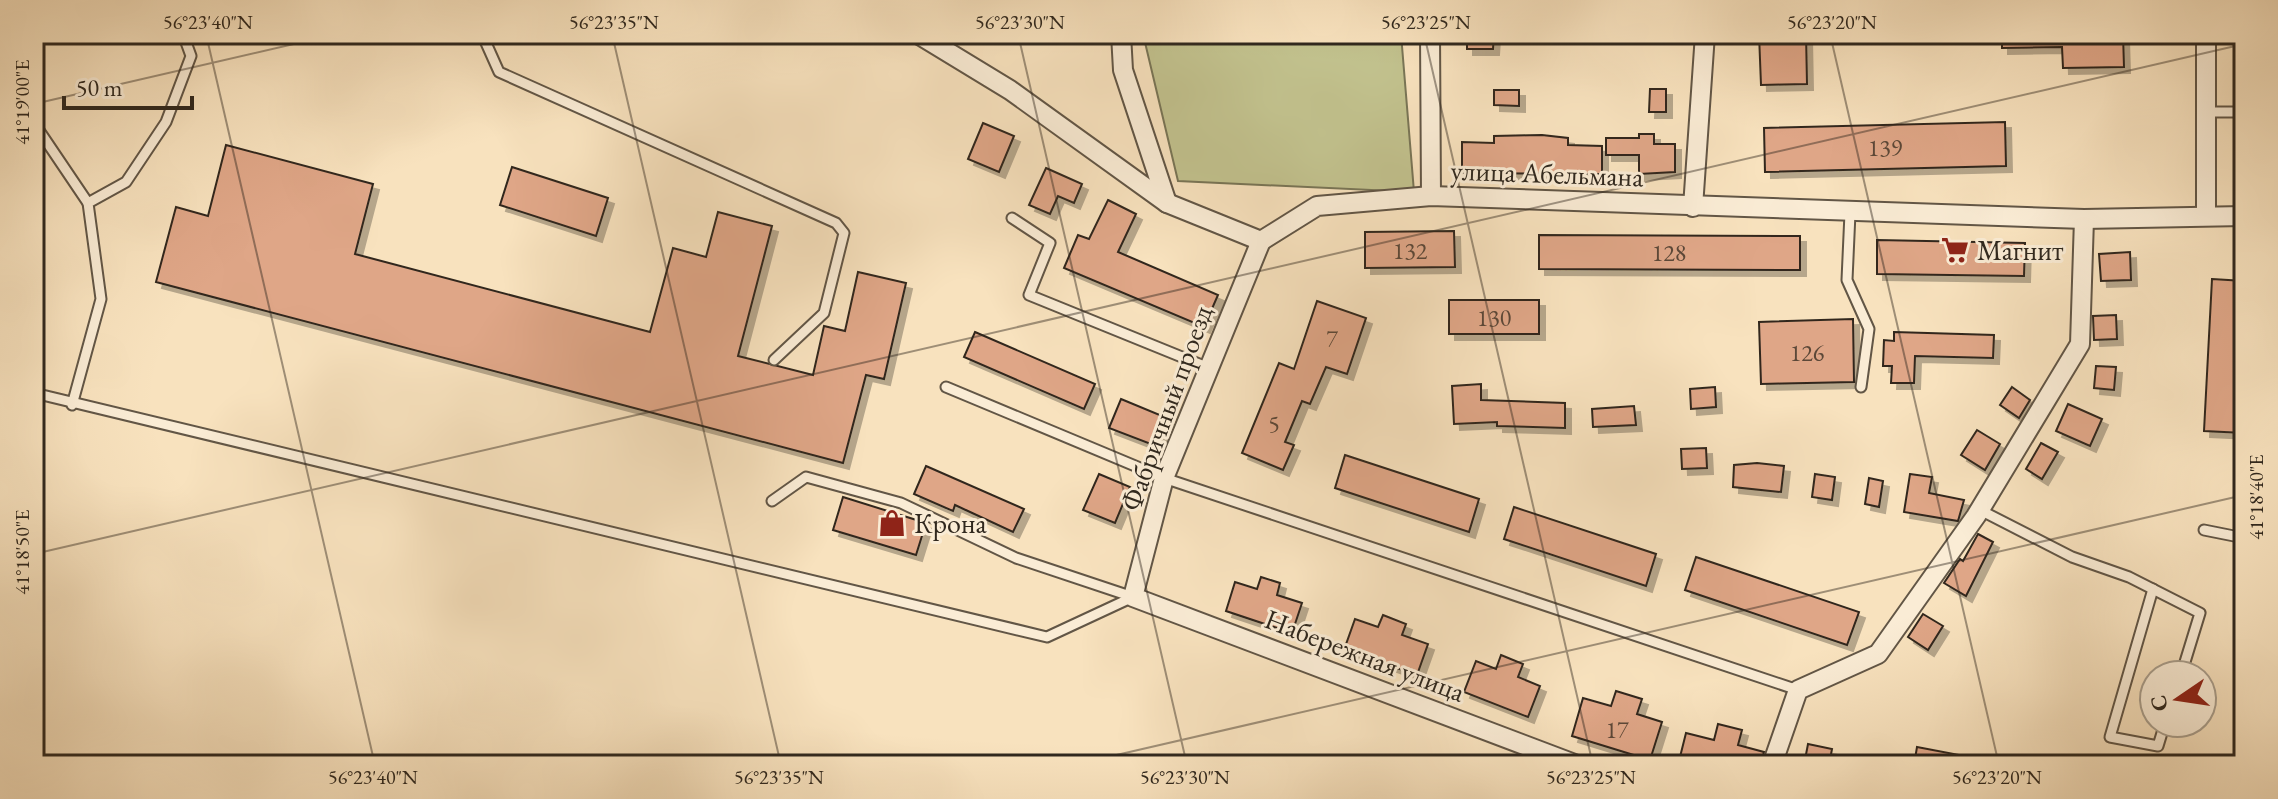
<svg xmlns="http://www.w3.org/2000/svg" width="2278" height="799" viewBox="0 0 2278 799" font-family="'EB Garamond',serif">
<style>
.green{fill:#c2c28e;stroke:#797556;stroke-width:2}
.building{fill:#dfa687;stroke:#30281e;stroke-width:2;filter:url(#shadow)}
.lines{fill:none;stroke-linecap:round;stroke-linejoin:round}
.lane-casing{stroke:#625646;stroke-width:13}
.street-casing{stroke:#625646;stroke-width:22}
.lane{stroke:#faecd5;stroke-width:9}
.street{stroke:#faecd5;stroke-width:18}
.ticks{fill:none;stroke:#30281e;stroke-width:2;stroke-opacity:0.45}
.labels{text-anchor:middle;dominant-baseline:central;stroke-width:6;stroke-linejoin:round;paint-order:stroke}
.number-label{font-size:24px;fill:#5c4838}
.street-label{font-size:28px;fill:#30281e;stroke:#faecd5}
.poi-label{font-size:28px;fill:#30281e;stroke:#faecd5;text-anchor:start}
.neatline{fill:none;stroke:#30281e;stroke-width:3}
.ticks-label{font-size:20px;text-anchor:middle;fill:#30281e}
</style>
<defs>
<filter id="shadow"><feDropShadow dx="6" dy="6" stdDeviation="0" flood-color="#0004"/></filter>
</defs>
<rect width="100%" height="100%" fill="#f8e2be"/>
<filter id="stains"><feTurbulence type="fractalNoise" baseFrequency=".0025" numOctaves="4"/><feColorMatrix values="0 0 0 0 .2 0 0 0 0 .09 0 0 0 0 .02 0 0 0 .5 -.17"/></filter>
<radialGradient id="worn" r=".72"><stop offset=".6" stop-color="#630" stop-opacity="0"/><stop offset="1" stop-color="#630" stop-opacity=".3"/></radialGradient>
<polygon class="green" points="1143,34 1401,34 1414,192 1178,181"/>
<g class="building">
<polygon points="1467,34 1494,34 1493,49 1467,49"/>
<polygon points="1759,34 1806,34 1807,84 1761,85"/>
<polygon points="2002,34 2123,34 2124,67 2063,68 2062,47 2002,48"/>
<polygon points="1650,89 1666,89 1666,112 1649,112"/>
<polygon points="1494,90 1519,90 1519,106 1494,105"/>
<polygon points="2005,122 2006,166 1765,172 1764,128"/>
<polygon points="983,123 1014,136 999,172 968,159"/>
<polygon points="1639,134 1654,134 1654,144 1675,144 1675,172 1639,174 1639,155 1606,155 1606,138 1639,138"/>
<polygon points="1542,135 1568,138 1568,145 1602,146 1602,174 1462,173 1462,142 1494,143 1494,136"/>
<polygon points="226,145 373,184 355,254 650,332 673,248 706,257 718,212 772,226 738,356 813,375 824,326 845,331 858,272 906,283 884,379 866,375 843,463 156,282 176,207 208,216"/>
<polygon points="512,167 608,198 596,236 500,205"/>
<polygon points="1046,168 1082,184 1074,203 1058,196 1050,214 1029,205"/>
<polygon points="1108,200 1136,214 1118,252 1218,295 1204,327 1064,268 1078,235 1089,239"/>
<polygon points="1454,231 1455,267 1365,268 1365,232"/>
<polygon points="1539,235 1800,236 1800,270 1539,269"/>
<polygon points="1877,240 2025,243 2024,276 1877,274"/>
<polygon points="2130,252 2131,280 2101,281 2099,254"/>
<polygon points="2212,279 2244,281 2244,433 2204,431"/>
<rect x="1449" y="300" width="90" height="34"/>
<polygon points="1317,301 1366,318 1347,374 1326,367 1310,404 1302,401 1285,442 1294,445 1283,470 1242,453 1279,363 1294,369"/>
<polygon points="2116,315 2117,339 2094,340 2093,316"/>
<polygon points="1853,319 1854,382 1761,384 1759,322"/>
<polygon points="975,332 1095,384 1084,409 964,357"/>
<polygon points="1894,332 1994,335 1993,358 1915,356 1914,383 1891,383 1892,366 1883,366 1884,340 1894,341"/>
<polygon points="2096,366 2116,367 2114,390 2094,388"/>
<polygon points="1481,384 1481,400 1565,403 1565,428 1497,426 1497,422 1454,424 1452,386"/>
<polygon points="1715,387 1716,407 1691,409 1690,389"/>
<polygon points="2012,387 2030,400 2019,418 2000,405"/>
<polygon points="1121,399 1167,418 1156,446 1109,428"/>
<polygon points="2068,404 2102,419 2090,446 2056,431"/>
<polygon points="1634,406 1636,425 1593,427 1592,409"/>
<polygon points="1977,430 2000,444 1985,470 1961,455"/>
<polygon points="2041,443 2058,452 2042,479 2026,469"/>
<polygon points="1706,448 1707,468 1682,469 1681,449"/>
<polygon points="1345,455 1479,499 1469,532 1335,488"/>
<polygon points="1757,463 1784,466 1781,492 1733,487 1734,465"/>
<polygon points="926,466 1024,509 1013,532 955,505 953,511 914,494"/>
<polygon points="1099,474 1130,487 1115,523 1083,510"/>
<polygon points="1815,474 1835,477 1832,500 1812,497"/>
<polygon points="1910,474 1932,477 1929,493 1964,500 1958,521 1904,512"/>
<polygon points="1869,478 1883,481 1879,507 1865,504"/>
<polygon points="843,497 926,523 916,555 833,530"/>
<polygon points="1514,507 1656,554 1646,586 1504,539"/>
<polygon points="1978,534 1993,542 1966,596 1944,583 1960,559 1963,561"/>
<polygon points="1696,557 1859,612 1847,645 1685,590"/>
<polygon points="1261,577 1280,583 1277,595 1302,603 1292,633 1226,611 1235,582 1257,589"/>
<polygon points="1923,614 1943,626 1928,650 1908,637"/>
<polygon points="1383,615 1406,624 1402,635 1428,644 1417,675 1344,650 1355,619 1378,627"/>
<polygon points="1501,655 1523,664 1518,677 1540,686 1528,717 1464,692 1476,661 1496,669"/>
<polygon points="1616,691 1642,699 1637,714 1662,722 1650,760 1572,736 1583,698 1611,706"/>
<polygon points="1718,724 1742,730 1738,745 1764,752 1760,765 1678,765 1686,733 1714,740"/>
<polygon points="1808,744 1832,749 1829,765 1804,765"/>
<polygon points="1917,747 1975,758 1975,765 1914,765"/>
</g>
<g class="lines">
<g class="lane-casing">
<g id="lane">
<polyline points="482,34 499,72 836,223 844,233 824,313 774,360"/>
<polyline points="2206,112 2244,112"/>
<polyline points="34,123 88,203"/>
<polyline points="1850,213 1847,280 1869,329 1861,387"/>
<polyline points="1012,218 1050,243 1029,295 1209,368"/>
<polyline points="946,387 1164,478 1798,690"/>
<polyline points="34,393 1047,637 1133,597"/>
<polyline points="72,405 101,299 88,203 126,182 166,122 191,56 183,34"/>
<polyline points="772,501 806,477 901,503 1016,558 1133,597"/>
<polyline points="1980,510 2072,557 2129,577 2200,613 2181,675"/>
<polyline points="2204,530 2244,538"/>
<polyline points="2153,589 2110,737 2158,746 2165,723"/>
</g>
</g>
<g class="street-casing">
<g id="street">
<polyline points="918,34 1010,90 1167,203 1261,241 1317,206 1431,196 2084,219 2244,216"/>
<polyline points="1121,34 1123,70 1167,203"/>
<polyline points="1430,34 1431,196"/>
<polyline points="2206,34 2206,216"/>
<polyline points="1693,207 1705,34"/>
<polyline points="1261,241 1164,478 1133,597 1577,765"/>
<polyline points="1772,765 1798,690 1878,654 1976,516 2080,344 2084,219"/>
</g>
</g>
<use href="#lane" class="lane"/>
<use href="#street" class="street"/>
</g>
<path class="ticks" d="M206 34 375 765M612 34 781 765M1018 34 1187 765M1424 34 1593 765M1830 34 1999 765M2236 34 2244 68M34 104 337 34M34 554 2244 44M1073 765 2244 495"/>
<defs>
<g id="supermarket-bare" transform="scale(2.16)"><path d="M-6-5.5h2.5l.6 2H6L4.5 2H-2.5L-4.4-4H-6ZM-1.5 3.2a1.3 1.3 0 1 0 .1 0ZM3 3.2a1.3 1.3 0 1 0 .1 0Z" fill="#8f2418" stroke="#faecd5" stroke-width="2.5" paint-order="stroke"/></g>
<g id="shop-bare" transform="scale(2.16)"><path d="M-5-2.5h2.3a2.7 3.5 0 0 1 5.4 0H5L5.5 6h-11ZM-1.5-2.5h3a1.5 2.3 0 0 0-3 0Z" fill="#8f2418" stroke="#faecd5" stroke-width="2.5" paint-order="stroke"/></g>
</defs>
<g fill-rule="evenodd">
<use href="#supermarket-bare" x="1955" y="250"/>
<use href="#shop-bare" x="892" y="523"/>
</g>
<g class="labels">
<g class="number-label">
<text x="1885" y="147">139</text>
<text x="1410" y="250">132</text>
<text x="1669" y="252">128</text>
<text x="1494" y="317">130</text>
<text x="1332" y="338">7</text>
<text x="1807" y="352">126</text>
<text x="1274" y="423">5</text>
<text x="1617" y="729">17</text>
</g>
<g class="street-label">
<text transform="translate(1547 173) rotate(2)">улица Абельмана</text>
<text transform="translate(1166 408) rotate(-70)">Фабричный проезд</text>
<text transform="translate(1365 655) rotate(21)">Набережная улица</text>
</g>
<g class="poi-label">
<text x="1977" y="250">Магнит</text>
<text x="914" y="523">Крона</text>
</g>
</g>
<rect width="2278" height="799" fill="none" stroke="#f8e2be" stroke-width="88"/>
<g transform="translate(2178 699) rotate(257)"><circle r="38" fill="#faecd5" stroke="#a99e8c" stroke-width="2"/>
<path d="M0-6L14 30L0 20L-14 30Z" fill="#8f2418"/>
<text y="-12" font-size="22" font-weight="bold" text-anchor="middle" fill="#30281e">С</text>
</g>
<path d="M64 96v12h128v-12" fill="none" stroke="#30281e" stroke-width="4"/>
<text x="76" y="96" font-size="24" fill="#30281e" stroke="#faecd5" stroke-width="6" paint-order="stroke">50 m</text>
<rect x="44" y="44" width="2190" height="711" class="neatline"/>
<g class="ticks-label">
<text x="208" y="29">56°23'40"N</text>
<text x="614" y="29">56°23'35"N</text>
<text x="1020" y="29">56°23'30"N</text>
<text x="1426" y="29">56°23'25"N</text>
<text x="1832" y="29">56°23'20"N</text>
<text transform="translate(22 102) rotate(-90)" y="7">41°19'00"E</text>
<text transform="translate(2256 497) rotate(-90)" y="7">41°18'40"E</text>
<text transform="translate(22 552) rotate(-90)" y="7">41°18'50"E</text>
<text x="373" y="784">56°23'40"N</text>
<text x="779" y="784">56°23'35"N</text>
<text x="1185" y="784">56°23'30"N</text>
<text x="1591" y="784">56°23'25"N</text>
<text x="1997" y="784">56°23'20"N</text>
</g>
<rect width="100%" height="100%" filter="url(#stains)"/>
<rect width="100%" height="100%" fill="url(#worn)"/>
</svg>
